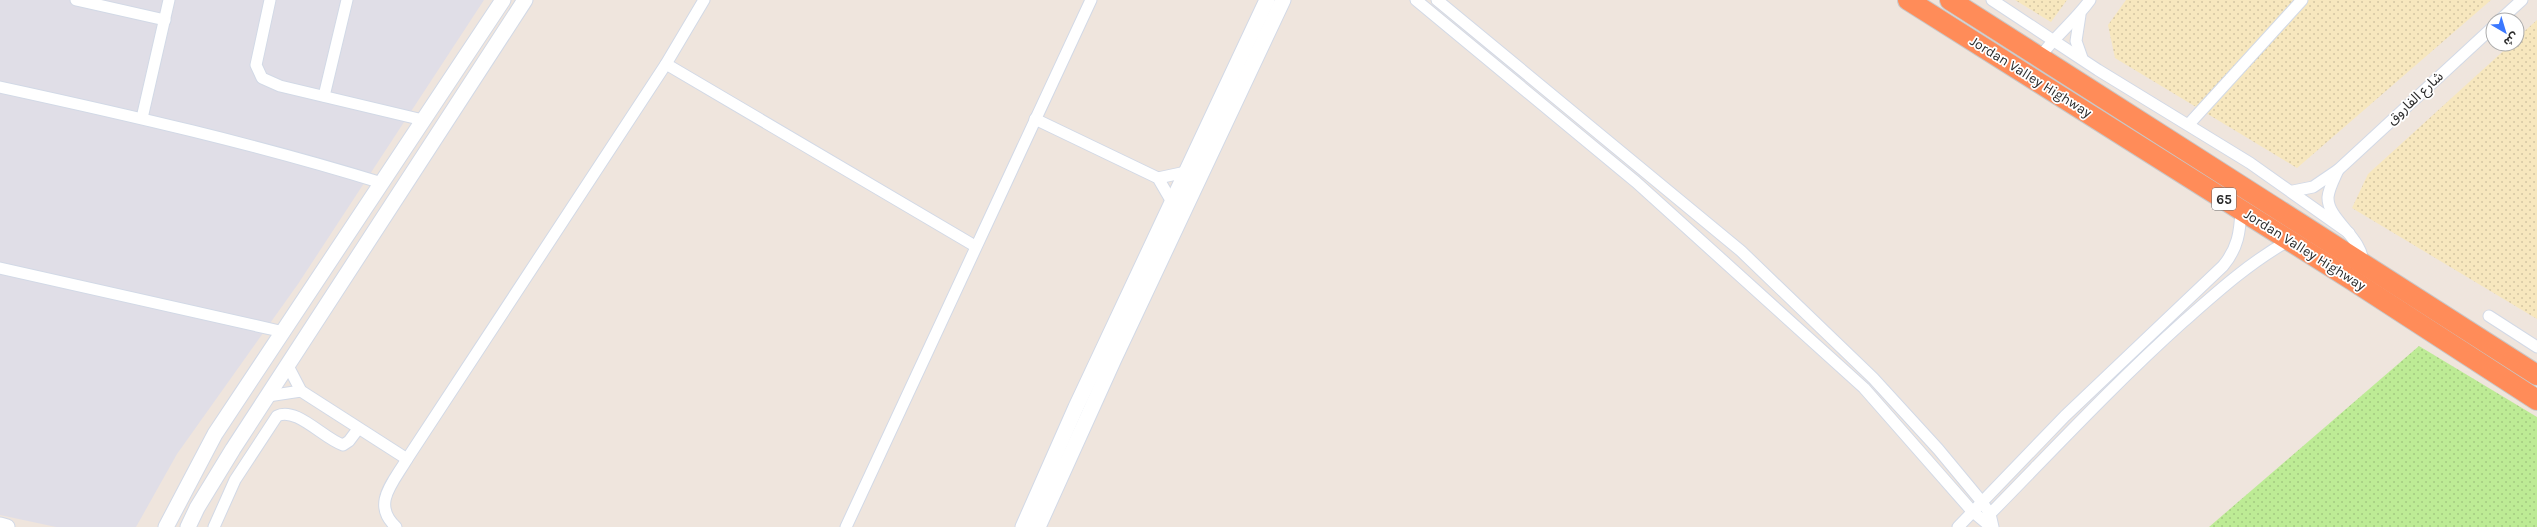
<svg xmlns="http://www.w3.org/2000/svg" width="2537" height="527" viewBox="0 0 2537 527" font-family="Karla,'Noto Sans Arabic',sans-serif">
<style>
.industrial{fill:#e0dee7}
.grass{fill:url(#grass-dots)}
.sand{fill:url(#sand-dots)}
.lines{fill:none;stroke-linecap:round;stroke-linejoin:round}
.street-casing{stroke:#d2d9e6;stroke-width:13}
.secondary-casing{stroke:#d2d9e6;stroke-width:17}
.highway-casing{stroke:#c8c8c8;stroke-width:22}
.street{stroke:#fff;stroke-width:11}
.secondary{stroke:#fff;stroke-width:15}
.highway{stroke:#ff8c59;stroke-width:20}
.labels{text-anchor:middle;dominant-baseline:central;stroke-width:3.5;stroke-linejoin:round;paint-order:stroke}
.shield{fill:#fff;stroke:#6b6b6b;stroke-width:1}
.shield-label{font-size:13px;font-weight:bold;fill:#2c2c2c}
.street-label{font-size:14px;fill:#2c2c2c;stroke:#fff}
</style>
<defs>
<pattern id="grass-dots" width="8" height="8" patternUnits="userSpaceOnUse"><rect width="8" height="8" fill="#bdeb95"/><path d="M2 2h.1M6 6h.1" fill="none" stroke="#a3ca81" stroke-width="1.8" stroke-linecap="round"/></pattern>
<pattern id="sand-dots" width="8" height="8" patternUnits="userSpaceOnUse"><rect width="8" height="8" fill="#f7e7be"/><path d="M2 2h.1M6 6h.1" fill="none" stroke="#d4c6a3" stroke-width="1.8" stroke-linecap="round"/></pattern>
</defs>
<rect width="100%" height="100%" fill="#efe5dd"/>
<polygon class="industrial" points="0,0 484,0 298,284 177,454 136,527 56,527 0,515"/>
<polygon class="grass" points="2419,346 2537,417 2537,527 2209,527"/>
<g class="sand">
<polygon points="2015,0 2067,0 2051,22"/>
<polygon points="2126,0 2491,0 2297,168 2115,58 2108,25"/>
<polygon points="2537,20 2537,319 2352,208 2368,174 2511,44 2517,44 2517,38"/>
</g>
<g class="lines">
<g class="street-casing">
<g id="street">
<polyline points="76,0 165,20"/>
<polyline points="270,0 256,65 262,78 280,86 423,120"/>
<polyline points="1416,0 1636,182 1864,388 1972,511 1991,527"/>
<polyline points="1437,0 1741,251 1873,378 1938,449 1982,502 1990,514 1993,527"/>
<polyline points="1992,0 2098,70 2250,163 2349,233"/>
<polyline points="2080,15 2076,41 2082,58"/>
<polyline points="2500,20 2522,0"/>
<path d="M2040 57C2055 36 2075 21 2090 0"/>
<polyline points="666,64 975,246"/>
<path d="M0 87C129 115 256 144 382 183"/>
<polyline points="324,96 347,0"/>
<polyline points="142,118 169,0"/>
<polyline points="1035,119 1158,178 1172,202"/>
<polyline points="2189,124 2302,0"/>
<path d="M2338 170C2334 179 2329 188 2328 197 2327 220 2363 237 2363 264"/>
<polyline points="1158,178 1186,172"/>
<polyline points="2293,191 2313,187 2338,170 2493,27"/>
<polyline points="0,268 284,332"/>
<polyline points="2489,316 2537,347"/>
<polyline points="288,366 301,391 407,459"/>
<polyline points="268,396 301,391"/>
<path d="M1986 518C2051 452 2114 384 2183 322 2217 292 2249 263 2288 241"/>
<path d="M214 527 235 480 277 416C296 406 324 439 343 445L349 441 358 429"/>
<path d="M396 527C371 504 393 483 407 459L666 64 704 0"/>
<polyline points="846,527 1091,0"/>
<path d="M1958 527 2065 416 2223 266C2238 248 2240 232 2241 210"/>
</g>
</g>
<g class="secondary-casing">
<g id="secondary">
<polyline points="0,525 7,527"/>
<polyline points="166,527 215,434 503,0"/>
<polyline points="188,527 197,508 233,449 525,0"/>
<polyline points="1023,527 1076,407 1267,0"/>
<polyline points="1038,527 1114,359 1283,0"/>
</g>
</g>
<g class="highway-casing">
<g id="highway">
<polyline points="1908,0 2352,280 2537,400"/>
<polyline points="1950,0 2537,375"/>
</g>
</g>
<use href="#street" class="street"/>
<use href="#secondary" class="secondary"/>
<use href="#highway" class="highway"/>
</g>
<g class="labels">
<rect class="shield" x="2212" y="188" width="24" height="22" rx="3"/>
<g class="shield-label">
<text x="2224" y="199">65</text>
</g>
<g class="street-label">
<text transform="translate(2031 77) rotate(32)">Jordan Valley Highway</text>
<text transform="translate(2415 98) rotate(-43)">شارع الفاروق</text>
<text transform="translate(2305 250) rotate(32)">Jordan Valley Highway</text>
</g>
</g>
<g transform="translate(2505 32) rotate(142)"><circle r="19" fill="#ffffff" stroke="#ababab"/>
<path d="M0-3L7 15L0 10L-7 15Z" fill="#3b78ff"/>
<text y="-6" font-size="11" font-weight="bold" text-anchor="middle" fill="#2c2c2c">ش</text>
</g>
</svg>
